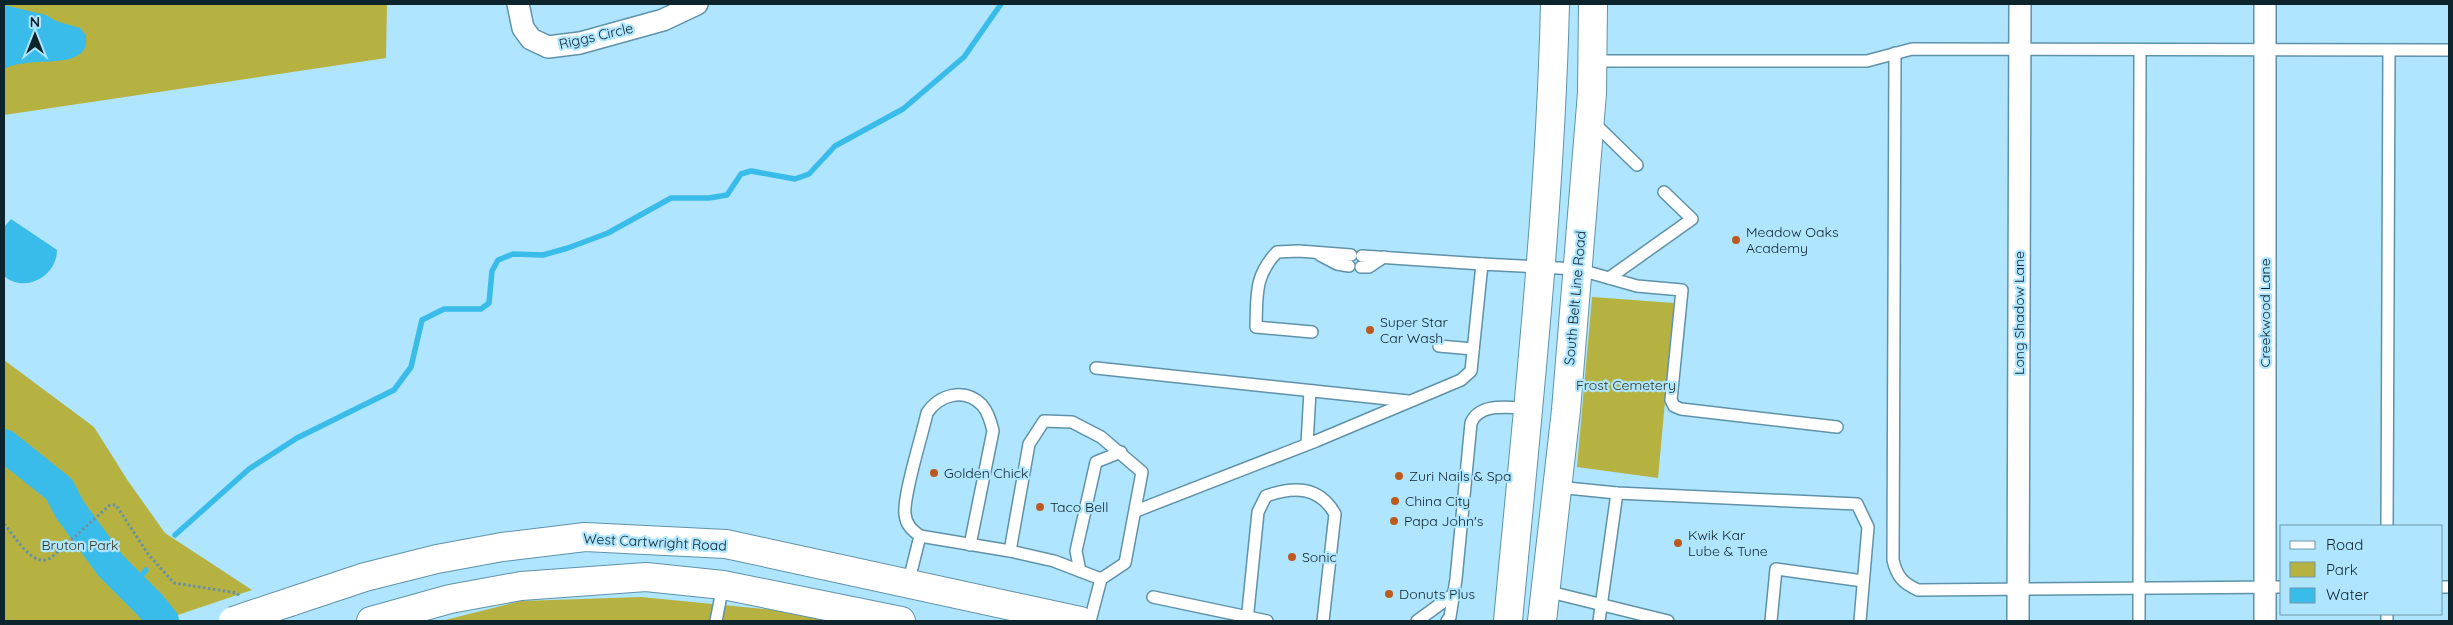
<svg xmlns="http://www.w3.org/2000/svg" width="2453" height="625" viewBox="0 0 2453 625" font-family="Quicksand,sans-serif">
<style>
.green{fill:#b6b241}
.water{fill:#3abceb}
.lines{fill:none;stroke-linecap:round;stroke-linejoin:round}
.stream{stroke:#3abceb;stroke-width:5.5}
.river{stroke:#3abceb;stroke-width:32}
.lane-casing{stroke:#5f92a9;stroke-width:14}
.street-casing{stroke:#5f92a9;stroke-width:24}
.secondary-casing{stroke:#5f92a9;stroke-width:30}
.primary-casing{stroke:#5f92a9;stroke-width:30}
.path{stroke:#6991a3;stroke-width:3;stroke-dasharray:2.5 2.5;stroke-linecap:butt}
.lane{stroke:#fff;stroke-width:11}
.street{stroke:#fff;stroke-width:21}
.secondary{stroke:#fff;stroke-width:28}
.primary{stroke:#fff;stroke-width:28}
.secondary-bridge-casing{stroke:#5f92a9;stroke-width:30;stroke-linecap:butt}
.secondary-bridge{stroke:#fff;stroke-width:28}
.poi-dot{fill:#bc5a1e;stroke:#afe5fe;stroke-width:2}
.labels{text-anchor:middle;dominant-baseline:central;stroke-width:4.5;stroke-linejoin:round;paint-order:stroke}
.street-label{font-size:14px;fill:#0e242d;stroke:#afe5fe}
.poi-label{font-size:14px;fill:#0e242d;stroke:#afe5fe;text-anchor:start}
.park-label{font-size:14px;fill:#35341d;stroke:#afe5fe}
</style>
<rect width="100%" height="100%" fill="#afe5fe"/>
<g class="green">
<polygon points="4,4 387,4 386,58 4,115"/>
<polygon points="1592,297 1674,303 1658,478 1577,467"/>
<polygon points="4,360 94,427 128,481 165,533 252,590 160,621 4,621"/>
<polygon points="641,597 795,612 837,621 441,621 521,601"/>
</g>
<g class="water">
<path d="M4 5 46 15 56 21 80 28 86 35C86 41 87 48 81 53 66 67 25 57 4 69Z"/>
<path d="M11 219 57 250C57 276 25 294 4 276V227Z"/>
</g>
<g class="lines">
<g class="stream">
<polyline points="175,535 249,469 297,438 394,390 411,367 422,320 444,309 481,309 489,303 492,271 498,260 513,254 543,255 568,248 608,233 671,198 709,198 727,195 741,174 751,171 795,179 809,174 835,146 903,109 964,57 1001,4"/>
<polyline points="132,587 146,570"/>
</g>
<polyline class="river" points="4,445 59,489 70,510 111,566 150,605 163,621"/>
<g class="lane-casing">
<g id="lane">
<path d="M1895 53 1893 560C1897 577 1903 583 1918 590L2282 587"/>
<polyline points="1593,61 1867,61 1912,49 2449,50"/>
<polyline points="1593,122 1637,165"/>
<polyline points="1320,255 1337,264 1349,266"/>
<polyline points="1362,256 1482,264"/>
<polyline points="1361,267 1369,267 1384,257"/>
<polyline points="1609,278 1692,219 1664,192"/>
<path d="M1312 332 1256 327C1257 296 1254 276 1277 252L1299 251 1351 255"/>
<polyline points="1439,346 1473,349"/>
<polyline points="1096,368 1408,401"/>
<polyline points="1307,444 1310,391"/>
<polyline points="1557,487 1617,493 1857,504 1868,527 1860,621"/>
<polyline points="1136,511 1316,441 1461,380 1471,371 1482,264 1577,269 1637,286 1682,290 1671,400 1674,406 1681,409 1837,427"/>
<polyline points="2387,526 2389,51"/>
<polyline points="920,536 1010,551"/>
<polyline points="1080,571 1076,551 1096,462 1121,452"/>
<path d="M908 584 920 536C912 530 906 525 905 514 903 495 922 436 927 413 939 395 964 387 982 405 988 412 991 422 993 431L970 545"/>
<polyline points="2442,587 2449,587"/>
<polyline points="1546,591 1668,621"/>
<polyline points="1153,597 1267,621"/>
<polyline points="716,621 723,585"/>
<polyline points="1090,621 1101,579 1125,563 1142,472 1101,437 1072,422 1044,421 1029,444 1010,551 1054,561 1101,579"/>
<path d="M1247 621 1258 512 1266 496C1294 486 1319 486 1335 514L1323 621"/>
<polyline points="1417,621 1454,594"/>
<path d="M1447 621 1450 617 1456 579 1471 423C1480 402 1508 408 1528 408"/>
<polyline points="1599,621 1617,493"/>
<polyline points="1771,621 1776,569 1863,581"/>
<polyline points="2139,621 2140,50"/>
<polyline points="2387,621 2387,614"/>
</g>
</g>
<g class="street-casing">
<g id="street">
<polyline points="518,4 523,28 531,39 548,47 580,43 663,20 697,4"/>
<polyline points="2018,621 2020,4"/>
<polyline points="2265,621 2265,4"/>
</g>
</g>
<g class="secondary-casing">
<g id="secondary">
<polyline points="290,602 365,577 437,559 502,547 585,537 726,544 1080,621"/>
<polyline points="371,621 450,599 521,586 646,577 723,585 901,621"/>
</g>
</g>
<g class="primary-casing">
<g id="primary">
<path d="M1508 621C1527 416 1550 210 1555 4"/>
<polyline points="1542,621 1566,410 1592,93 1593,4"/>
</g>
</g>
<path class="path" d="M4 524C15 536 34 571 52 557L110 505H116L148 554 174 583 237 593 239 596"/>
<use href="#lane" class="lane"/>
<use href="#street" class="street"/>
<use href="#secondary" class="secondary"/>
<use href="#primary" class="primary"/>
<g class="secondary-bridge-casing">
<polyline id="secondary-bridge" points="233,621 290,602"/>
</g>
<use href="#secondary-bridge" class="secondary-bridge"/>
</g>
<g class="poi-dot">
<circle cx="1736" cy="240" r="5"/>
<circle cx="1370" cy="330" r="5"/>
<circle cx="934" cy="473" r="5"/>
<circle cx="1399" cy="476" r="5"/>
<circle cx="1395" cy="501" r="5"/>
<circle cx="1040" cy="507" r="5"/>
<circle cx="1394" cy="521" r="5"/>
<circle cx="1678" cy="543" r="5"/>
<circle cx="1292" cy="557" r="5"/>
<circle cx="1389" cy="594" r="5"/>
</g>
<g class="labels">
<g class="street-label">
<text transform="translate(596 36) rotate(-13)">Riggs Circle</text>
<text transform="translate(1575 298) rotate(-85)">South Belt Line Road</text>
<text transform="translate(2019 313) rotate(-90)">Long Shadow Lane</text>
<text transform="translate(2265 313) rotate(-90)">Creekwood Lane</text>
<text transform="translate(655 542) rotate(3)">West Cartwright Road</text>
</g>
<g class="poi-label">
<text x="1746" y="232">Meadow Oaks<tspan x="1746" dy="16">Academy</tspan></text>
<text x="1380" y="322">Super Star<tspan x="1380" dy="16">Car Wash</tspan></text>
<text x="944" y="473">Golden Chick</text>
<text x="1409" y="476">Zuri Nails &amp; Spa</text>
<text x="1405" y="501">China City</text>
<text x="1050" y="507">Taco Bell</text>
<text x="1404" y="521">Papa John's</text>
<text x="1688" y="535">Kwik Kar<tspan x="1688" dy="16">Lube &amp; Tune</tspan></text>
<text x="1302" y="557">Sonic</text>
<text x="1399" y="594">Donuts Plus</text>
</g>
<g class="park-label">
<text x="1626" y="385">Frost Cemetery</text>
<text x="80" y="545">Bruton Park</text>
</g>
</g>
<rect width="2453" height="625" fill="none" stroke="#0e242d" stroke-width="10"/>
<rect x="2280" y="525" width="162" height="90" fill="#afe5fe" stroke="#6f98aa"/>
<rect x="2290" y="541" width="25" height="8" fill="#ffffff" stroke="#6f98aa"/>
<text x="2326" y="550" font-size="15" fill="#0e242d">Road</text>
<rect x="2290" y="562" width="25" height="15" fill="#b6b241" stroke="#6f98aa"/>
<text x="2326" y="575" font-size="15" fill="#0e242d">Park</text>
<rect x="2290" y="588" width="25" height="15" fill="#3abceb" stroke="#6f98aa"/>
<text x="2326" y="600" font-size="15" fill="#0e242d">Water</text>
<g transform="translate(35 35)" stroke="#afe5fe" stroke-width="4" paint-order="stroke">
<path d="M0-4L9 19L0 12L-9 19Z" fill="#0e242d"/>
<text y="-8" font-size="14" font-weight="bold" text-anchor="middle" fill="#0e242d">N</text>
</g>
</svg>
